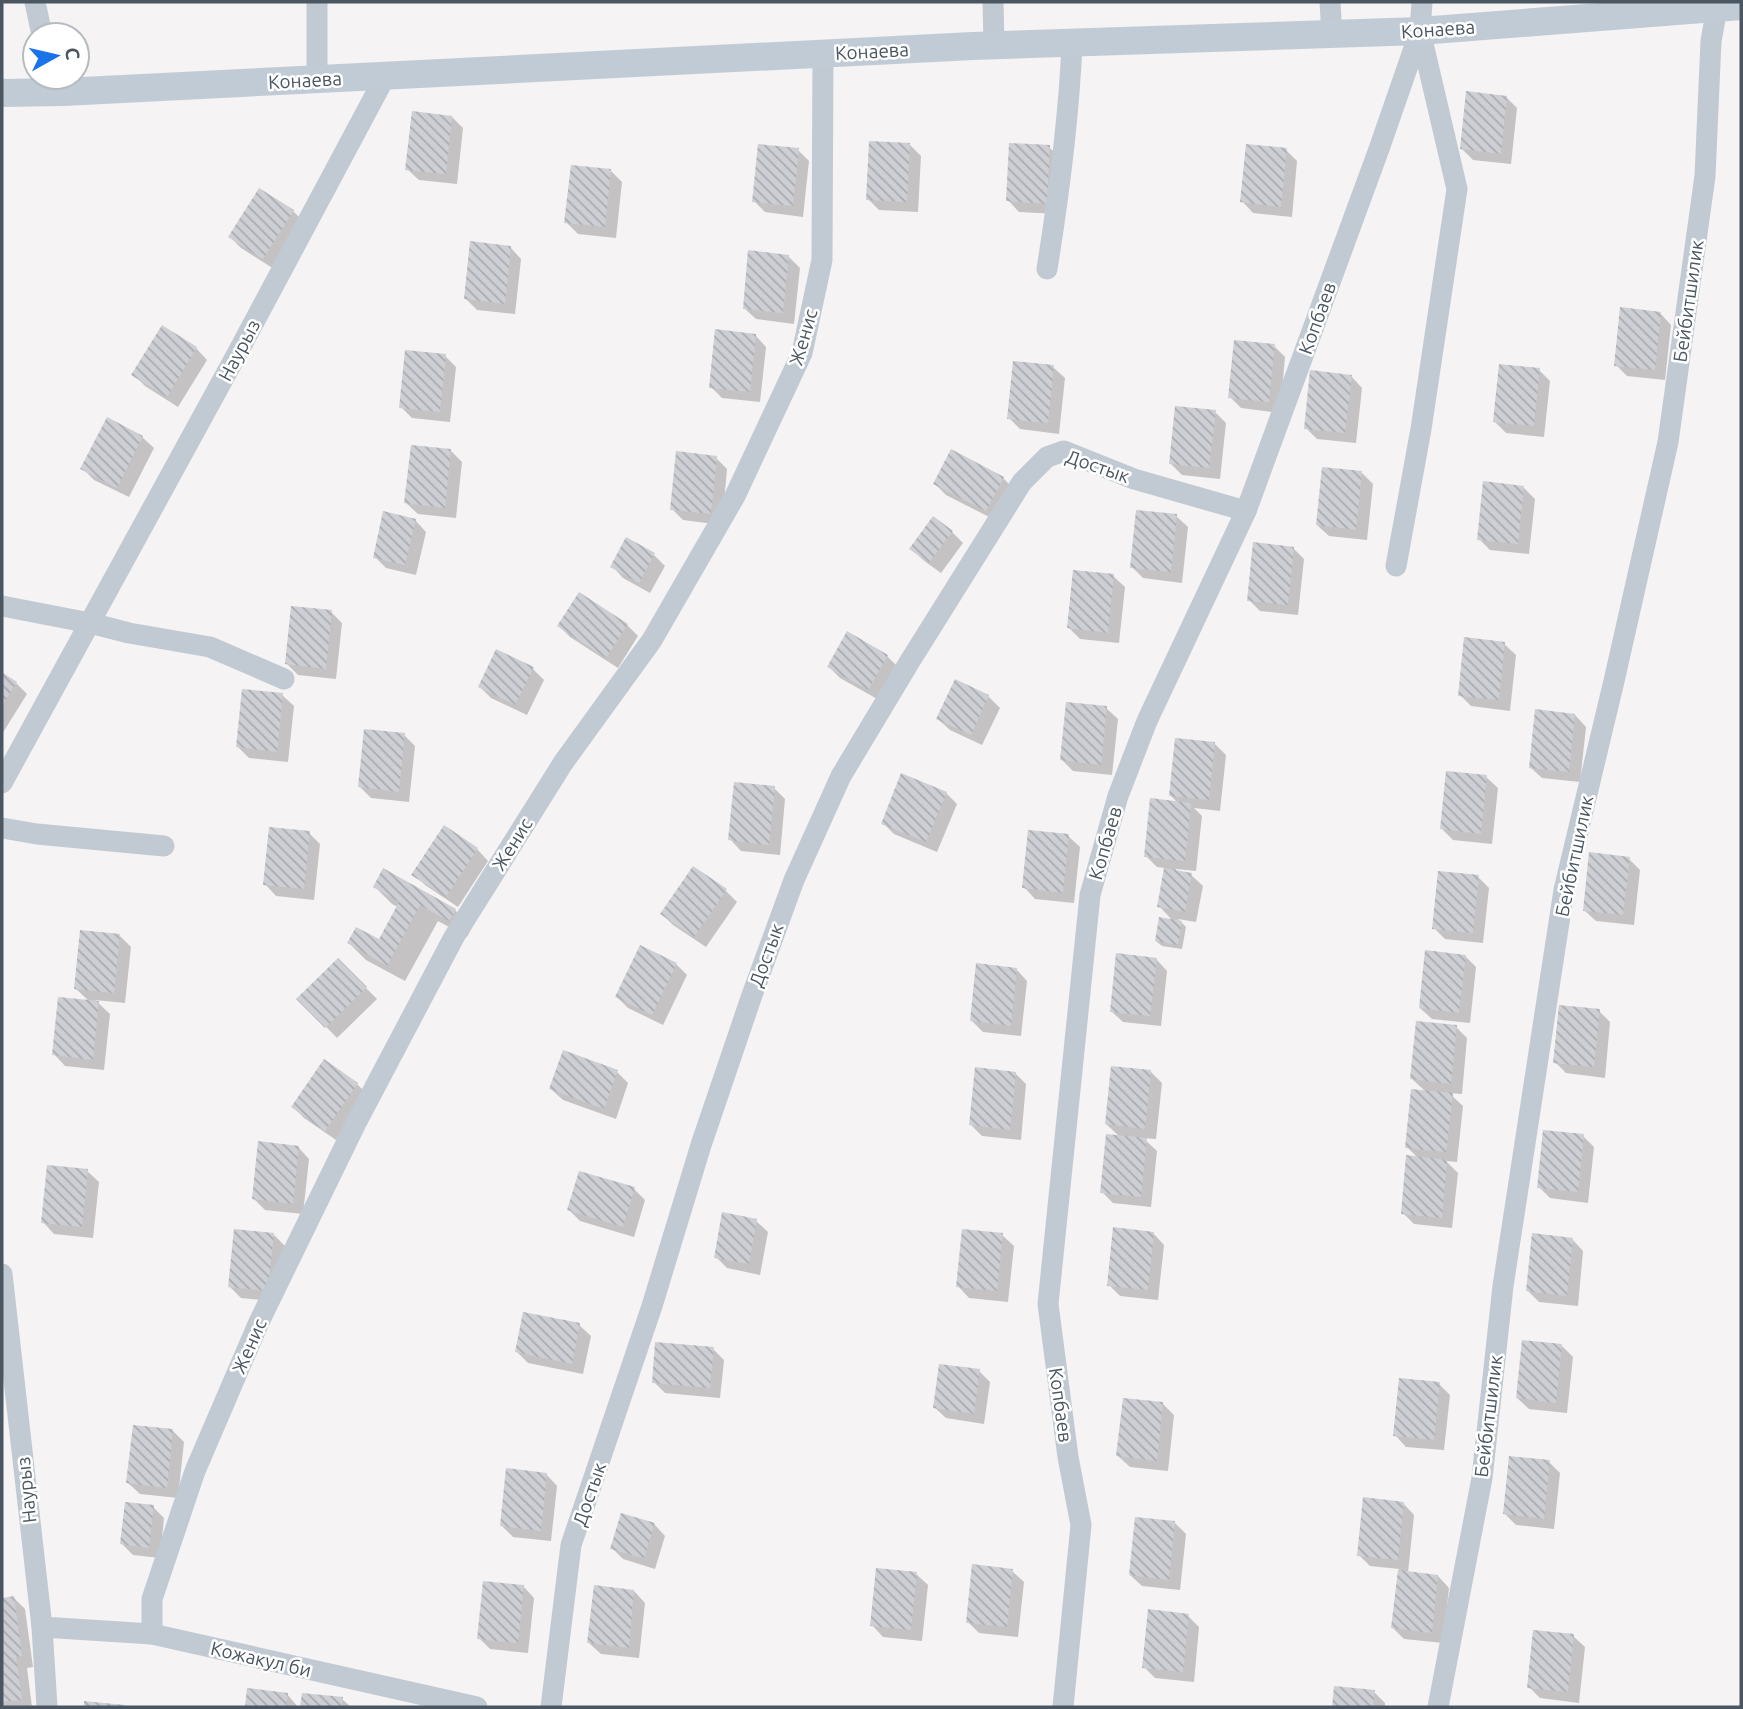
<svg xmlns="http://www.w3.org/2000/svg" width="1743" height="1709" viewBox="0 0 1743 1709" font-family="Ubuntu,sans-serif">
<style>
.shadow{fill:#0003}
.building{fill:url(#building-back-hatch)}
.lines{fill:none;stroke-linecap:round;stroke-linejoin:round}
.street{stroke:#c1cad2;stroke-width:21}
.secondary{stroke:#c1cbd6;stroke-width:28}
.labels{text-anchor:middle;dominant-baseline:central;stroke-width:5;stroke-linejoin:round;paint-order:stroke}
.street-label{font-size:19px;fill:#4a5661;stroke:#fff}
</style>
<defs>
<pattern id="building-back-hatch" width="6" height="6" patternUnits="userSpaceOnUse" patternTransform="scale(1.75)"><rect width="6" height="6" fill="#cdcfd5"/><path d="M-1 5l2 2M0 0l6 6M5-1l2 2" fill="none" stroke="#a8abb0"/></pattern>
</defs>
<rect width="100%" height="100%" fill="#f5f3f3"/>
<g class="shadow">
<polygon points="1506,97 1517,108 1511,164 1473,160 1462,149"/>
<polygon points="452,117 463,128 457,184 419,180 407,169"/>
<polygon points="910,145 921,156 918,212 879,210 868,199"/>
<polygon points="1049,147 1060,158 1058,214 1019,212 1008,200"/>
<polygon points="798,150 809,161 803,217 765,212 754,201"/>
<polygon points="1286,150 1297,161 1292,217 1253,213 1242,201"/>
<polygon points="611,171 622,182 616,238 578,234 566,222"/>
<polygon points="293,211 304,222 274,269 241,248 230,237"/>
<polygon points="510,247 521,259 515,314 477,310 466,299"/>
<polygon points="788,256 800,268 794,324 756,319 744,308"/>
<polygon points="1660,313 1671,325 1665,380 1627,376 1616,365"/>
<polygon points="755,335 766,347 760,402 722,398 711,387"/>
<polygon points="1274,346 1285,357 1280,413 1241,408 1230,397"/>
<polygon points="196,348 207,360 178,407 145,386 134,375"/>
<polygon points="445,356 456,367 450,422 412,418 401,407"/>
<polygon points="1053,367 1065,378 1059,434 1020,429 1009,418"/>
<polygon points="1539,370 1550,381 1544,437 1506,433 1495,422"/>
<polygon points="1351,376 1362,388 1356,443 1317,439 1306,428"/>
<polygon points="1215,412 1226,423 1220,479 1182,475 1170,463"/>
<polygon points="142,437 154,448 129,497 94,480 83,469"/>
<polygon points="451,451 462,462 456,518 418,514 406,503"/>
<polygon points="716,458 727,469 722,525 683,520 672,509"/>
<polygon points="1362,473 1373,484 1367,540 1329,536 1317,525"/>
<polygon points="1003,478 1014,489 997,521 946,495 935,484"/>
<polygon points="1523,487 1535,499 1529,554 1490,550 1479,539"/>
<polygon points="1176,516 1188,527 1182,583 1143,578 1132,567"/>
<polygon points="415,520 426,532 416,575 386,568 375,557"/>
<polygon points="952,532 963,543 941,573 923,560 912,549"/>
<polygon points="1293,548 1304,559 1298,615 1260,611 1249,600"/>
<polygon points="654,555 665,566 650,593 623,578 612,566"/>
<polygon points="1113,576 1125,587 1119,643 1080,639 1069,628"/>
<polygon points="331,612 342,623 336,679 298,675 287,664"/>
<polygon points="627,625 638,636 618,668 570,637 559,626"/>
<polygon points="1504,644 1516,655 1510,711 1471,706 1460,695"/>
<polygon points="887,656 898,667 879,700 840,678 829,667"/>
<polygon points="533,669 544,680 527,715 491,698 480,687"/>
<polygon points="2,674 16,683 27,694 2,734"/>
<polygon points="282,695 294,706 288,762 249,758 238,747"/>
<polygon points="988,696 1000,708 982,745 950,730 938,719"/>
<polygon points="1106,708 1118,719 1112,775 1073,771 1062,760"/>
<polygon points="1575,715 1586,727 1580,782 1542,778 1530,767"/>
<polygon points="404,735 415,746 409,802 371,798 360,787"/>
<polygon points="1215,744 1226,755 1220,811 1194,808 1202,816 1196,871 1176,869 1176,872 1191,875 1203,886 1196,922 1178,919 1186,927 1182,949 1162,946 1156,941 1173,921 1159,906 1165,868 1157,867 1146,856 1178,803 1170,795"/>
<polygon points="1486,777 1498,788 1492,844 1453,840 1442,829"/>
<polygon points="774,788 785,799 780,855 741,851 730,839"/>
<polygon points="946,793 957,804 937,852 894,834 883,823"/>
<polygon points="309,833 320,844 314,900 276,896 265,884"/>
<polygon points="1068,836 1080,847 1074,903 1035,899 1024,887"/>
<polygon points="477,849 488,861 458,907 425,885 414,874"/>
<polygon points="1629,859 1640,870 1634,925 1596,921 1584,910"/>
<polygon points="1478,877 1489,888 1483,943 1445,939 1434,928"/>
<polygon points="375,887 455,910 472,927 467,937 438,921 405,981 366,960 349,943 379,942 398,907 392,904"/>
<polygon points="726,891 737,902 706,947 673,925 662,914"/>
<polygon points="120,936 131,947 125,1003 95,1000 110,1014 104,1070 65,1066 54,1054 90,1002 75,988"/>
<polygon points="1465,956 1476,967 1470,1023 1432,1019 1420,1008"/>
<polygon points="1156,959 1167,971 1161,1026 1123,1022 1111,1011"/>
<polygon points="338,960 377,999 337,1038 299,999"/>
<polygon points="676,964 687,975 663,1025 628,1008 617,997"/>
<polygon points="1016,969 1027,981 1021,1036 983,1032 972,1021"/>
<polygon points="1599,1011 1610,1022 1605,1078 1566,1073 1555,1062"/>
<polygon points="1456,1027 1467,1038 1462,1094 1449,1093 1463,1106 1457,1162 1446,1161 1458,1173 1452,1228 1414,1224 1403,1213 1419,1159 1407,1147 1426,1092 1412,1079"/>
<polygon points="617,1072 628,1083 616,1119 563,1100 551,1089"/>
<polygon points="1151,1072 1162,1083 1156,1139 1143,1138 1157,1151 1151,1207 1113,1203 1102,1192 1120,1137 1106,1124"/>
<polygon points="1015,1073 1026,1084 1021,1140 982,1136 971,1125"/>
<polygon points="357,1084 368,1095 336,1140 304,1118 293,1107"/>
<polygon points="1583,1136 1594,1147 1588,1203 1550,1198 1539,1187"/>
<polygon points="298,1147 309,1159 303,1214 265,1210 254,1199"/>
<polygon points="87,1171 99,1182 93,1238 54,1234 43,1222"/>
<polygon points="634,1189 645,1200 634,1237 580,1221 569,1210"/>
<polygon points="756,1221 768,1232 760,1275 727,1268 716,1257"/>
<polygon points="1153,1233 1164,1245 1158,1300 1120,1296 1109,1285"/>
<polygon points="274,1235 285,1246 279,1302 241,1298 229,1286"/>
<polygon points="1002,1235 1014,1246 1008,1302 969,1298 958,1286"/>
<polygon points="1572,1239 1583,1251 1578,1306 1539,1302 1528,1291"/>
<polygon points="579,1325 591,1336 583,1374 528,1363 517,1352"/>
<polygon points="1562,1346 1573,1357 1567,1413 1529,1409 1517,1398"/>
<polygon points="713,1349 724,1360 720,1398 665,1393 654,1382"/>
<polygon points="979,1371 990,1382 984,1424 946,1418 934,1407"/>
<polygon points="1439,1384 1450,1395 1444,1450 1406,1447 1395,1435"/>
<polygon points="1163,1404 1174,1415 1168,1471 1130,1467 1118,1456"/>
<polygon points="173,1431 184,1442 178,1498 140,1494 128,1483"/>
<polygon points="1549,1462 1560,1473 1554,1529 1516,1525 1505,1514"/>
<polygon points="546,1474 557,1486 551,1541 513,1537 502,1526"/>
<polygon points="1403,1503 1414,1515 1408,1573 1438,1576 1449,1588 1443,1643 1404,1639 1393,1628 1399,1569 1370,1566 1359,1555"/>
<polygon points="153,1507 164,1518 160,1558 133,1555 122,1544"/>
<polygon points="1175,1523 1186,1534 1180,1590 1142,1586 1130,1575"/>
<polygon points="654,1524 665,1536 655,1569 623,1559 612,1548"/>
<polygon points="1012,1571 1024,1582 1018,1637 979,1633 968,1622"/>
<polygon points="916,1574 928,1585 922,1641 883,1637 872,1625"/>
<polygon points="523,1586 534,1598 528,1653 490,1649 479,1638"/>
<polygon points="634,1591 645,1603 639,1658 601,1654 589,1643"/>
<polygon points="14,1598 25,1609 33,1667 27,1668 32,1707 2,1707 2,1599"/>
<polygon points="1188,1616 1199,1627 1194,1682 1155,1678 1144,1667"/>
<polygon points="1573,1636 1585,1647 1579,1703 1540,1698 1529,1687"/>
<polygon points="1336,1688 1374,1692 1385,1703 1385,1707 1334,1707"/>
<polygon points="249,1690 287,1694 298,1707 247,1707"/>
<polygon points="304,1695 342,1699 351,1707 302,1707"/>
</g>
<g class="building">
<polygon points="1466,91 1507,96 1501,154 1460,149"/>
<polygon points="412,111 452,116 446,174 405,170"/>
<polygon points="869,141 910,143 907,202 866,200"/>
<polygon points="1009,143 1050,145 1047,204 1006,201"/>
<polygon points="758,144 799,148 793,206 752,202"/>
<polygon points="1246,144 1287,148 1281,207 1240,202"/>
<polygon points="571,165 611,169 605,227 564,223"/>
<polygon points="259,188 294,210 263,259 228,237"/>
<polygon points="470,241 511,246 505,304 464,299"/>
<polygon points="748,250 789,255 783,313 743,309"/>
<polygon points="1620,307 1661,312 1655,370 1614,366"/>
<polygon points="162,325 197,347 167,397 131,375"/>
<polygon points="715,329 756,334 750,392 709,388"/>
<polygon points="1234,340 1275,344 1269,402 1228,398"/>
<polygon points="405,350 446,354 440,412 399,408"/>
<polygon points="1013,361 1054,365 1048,423 1007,419"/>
<polygon points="1499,364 1540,368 1534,426 1493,422"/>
<polygon points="1310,370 1352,375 1345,433 1304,429"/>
<polygon points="1175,406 1216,410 1209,468 1169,464"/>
<polygon points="107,417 143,436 117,488 80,469"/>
<polygon points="411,445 451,449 445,508 404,503"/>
<polygon points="951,449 1004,477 986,511 933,484"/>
<polygon points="676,451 717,456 711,514 670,510"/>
<polygon points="1322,467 1362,471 1356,530 1316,525"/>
<polygon points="1483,481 1524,486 1518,544 1477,540"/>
<polygon points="1136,510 1177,514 1171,572 1130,568"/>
<polygon points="383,511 416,519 405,565 373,558"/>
<polygon points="933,516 953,531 929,563 909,549"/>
<polygon points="626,537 655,553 639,583 610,567"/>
<polygon points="1253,542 1294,547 1288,605 1247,601"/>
<polygon points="1073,570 1114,574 1108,633 1067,628"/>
<polygon points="579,592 628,624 606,658 557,626"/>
<polygon points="291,606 332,610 326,669 285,664"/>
<polygon points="847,631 888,655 868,690 827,667"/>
<polygon points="1464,637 1505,642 1499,700 1458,696"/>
<polygon points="496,649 534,667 515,705 478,687"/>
<polygon points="2,672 17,682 2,706"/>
<polygon points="955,679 989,695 971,735 936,719"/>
<polygon points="242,689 283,693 277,752 236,747"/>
<polygon points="1066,702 1107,706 1101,765 1060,760"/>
<polygon points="1535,709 1575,714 1569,772 1529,768"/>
<polygon points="364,729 405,733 399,792 358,787"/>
<polygon points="1175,738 1215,742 1209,800 1169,796"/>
<polygon points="1446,771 1487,775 1481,834 1440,829"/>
<polygon points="901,773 947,792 926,842 881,824"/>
<polygon points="734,782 775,786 769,845 728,840"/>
<polygon points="1150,798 1191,803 1185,861 1144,857"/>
<polygon points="444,825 478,848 446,897 411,875"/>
<polygon points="269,827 310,831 304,889 263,885"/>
<polygon points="1028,830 1069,834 1063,893 1022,888"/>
<polygon points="1589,852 1630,857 1623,915 1583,911"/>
<polygon points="693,866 727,889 694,937 660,914"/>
<polygon points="383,868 456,909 449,921 420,905 387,966 347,943 356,927 379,939 399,902 373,887"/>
<polygon points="1164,868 1192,873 1185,912 1157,907"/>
<polygon points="1438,871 1479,875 1473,933 1432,929"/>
<polygon points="1159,917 1182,921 1178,945 1155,941"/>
<polygon points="80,930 120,934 114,993 74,989"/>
<polygon points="640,945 677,963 652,1015 615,997"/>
<polygon points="1425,950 1466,955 1459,1013 1419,1008"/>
<polygon points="1116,953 1157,958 1150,1016 1110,1012"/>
<polygon points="338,958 367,987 325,1028 296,999"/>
<polygon points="976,963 1017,968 1011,1026 970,1021"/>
<polygon points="58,997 99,1001 93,1060 52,1055"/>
<polygon points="1559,1005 1600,1009 1594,1067 1553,1063"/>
<polygon points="1416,1021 1457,1025 1451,1084 1410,1079"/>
<polygon points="563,1050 618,1070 604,1109 549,1089"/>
<polygon points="324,1059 358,1083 325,1131 291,1107"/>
<polygon points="1111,1066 1151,1070 1145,1129 1105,1124"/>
<polygon points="975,1067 1016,1072 1010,1130 969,1125"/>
<polygon points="1411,1089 1453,1093 1446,1152 1405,1148"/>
<polygon points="1543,1130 1584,1134 1578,1192 1537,1188"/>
<polygon points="1106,1134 1147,1138 1141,1197 1100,1193"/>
<polygon points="258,1141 299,1146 293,1204 252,1199"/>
<polygon points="1406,1155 1447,1160 1442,1218 1401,1214"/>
<polygon points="47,1165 88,1169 82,1227 41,1223"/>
<polygon points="579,1171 635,1187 623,1227 567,1210"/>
<polygon points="722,1212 757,1219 749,1264 714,1258"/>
<polygon points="1113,1227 1154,1232 1148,1290 1107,1286"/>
<polygon points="234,1229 274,1233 268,1291 228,1287"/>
<polygon points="962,1229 1003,1233 997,1291 956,1287"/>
<polygon points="1532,1233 1573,1238 1567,1296 1526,1291"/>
<polygon points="523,1312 580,1323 572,1364 515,1352"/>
<polygon points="1522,1340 1562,1344 1556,1403 1516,1398"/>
<polygon points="655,1342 714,1347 710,1388 652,1383"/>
<polygon points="939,1364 980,1369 974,1414 933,1408"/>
<polygon points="1399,1378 1440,1382 1434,1440 1393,1436"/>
<polygon points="1123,1398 1163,1402 1157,1461 1116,1456"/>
<polygon points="133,1425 173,1429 167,1488 126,1483"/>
<polygon points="1509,1456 1550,1460 1544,1519 1503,1514"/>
<polygon points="506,1468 547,1473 541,1531 500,1526"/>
<polygon points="1363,1497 1404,1502 1398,1560 1357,1556"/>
<polygon points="125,1502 154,1505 149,1548 120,1544"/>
<polygon points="621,1513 655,1523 644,1558 610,1549"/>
<polygon points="1135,1517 1175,1521 1169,1580 1129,1575"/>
<polygon points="972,1564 1013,1569 1007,1627 966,1623"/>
<polygon points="876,1568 917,1572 911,1630 870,1626"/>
<polygon points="1398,1570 1438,1575 1432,1633 1391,1628"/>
<polygon points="483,1581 524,1585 518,1643 477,1639"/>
<polygon points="594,1585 634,1590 629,1648 587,1643"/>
<polygon points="14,1596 22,1656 16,1657 22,1700 2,1702 2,1598"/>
<polygon points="1148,1609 1189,1614 1183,1672 1142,1668"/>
<polygon points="1533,1630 1574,1634 1568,1692 1527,1688"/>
<polygon points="1334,1686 1375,1690 1373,1707 1332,1707"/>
<polygon points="247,1688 288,1693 286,1707 245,1707"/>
<polygon points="302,1693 343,1697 342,1707 300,1707"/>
<polygon points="84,1701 125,1705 125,1707 84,1707"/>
</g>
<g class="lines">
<g class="street">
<polyline points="35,2 42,35"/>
<polyline points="317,2 317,79"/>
<polyline points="993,2 994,45"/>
<polyline points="1330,2 1332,35"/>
<path d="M1047 269C1059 194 1069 118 1072 43"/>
<polyline points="1396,566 1421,429 1457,189 1420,31 1422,2"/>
<polyline points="2,606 90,623 129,633 210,647 284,679"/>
<polyline points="2,783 238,352 386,75"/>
<polyline points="2,828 37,834 164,846"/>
<polyline points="2,1274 42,1627 47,1707"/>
<polyline points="42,1627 152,1634 477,1707"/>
<polyline points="152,1634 152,1599 195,1471 259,1322 357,1121 454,937 563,763 652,640 735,496 802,353 822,260 823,53"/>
<polyline points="551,1707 571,1545 652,1306 701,1145 752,995 794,880 841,776 910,661 1022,482 1047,457 1064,451 1134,479 1246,511"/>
<polyline points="1063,1707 1081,1525 1068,1457 1048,1304 1090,895 1118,796 1147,721 1246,511 1379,149 1420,31"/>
<polyline points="1438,1707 1482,1478 1503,1286 1564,890 1614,681 1668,442 1705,176 1711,41 1717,8"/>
</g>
<polyline class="secondary" points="2,93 63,92 973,46 1420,31 1741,6"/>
</g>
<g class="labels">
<g class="street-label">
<text transform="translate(1438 29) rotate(-4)">Конаева</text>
<text transform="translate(872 51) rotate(-3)">Конаева</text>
<text transform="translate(305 80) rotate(-3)">Конаева</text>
<text transform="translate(1688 301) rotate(-82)">Бейбитшилик</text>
<text transform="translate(1317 318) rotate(-70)">Копбаев</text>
<text transform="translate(803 337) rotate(-74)">Женис</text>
<text transform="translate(239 350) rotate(-62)">Наурыз</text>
<text transform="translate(1098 466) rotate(19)">Достык</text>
<text transform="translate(1105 843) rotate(-74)">Копбаев</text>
<text transform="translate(512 844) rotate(-58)">Женис</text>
<text transform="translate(1574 856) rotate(-78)">Бейбитшилик</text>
<text transform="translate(766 955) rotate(-70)">Достык</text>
<text transform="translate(249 1346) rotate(-66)">Женис</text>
<text transform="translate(1061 1405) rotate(82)">Копбаев</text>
<text transform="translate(1488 1416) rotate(-83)">Бейбитшилик</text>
<text transform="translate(26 1490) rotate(-96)">Наурыз</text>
<text transform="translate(589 1494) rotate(-71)">Достык</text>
<text transform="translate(261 1659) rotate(13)">Кожакул би</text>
</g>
</g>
<rect width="1743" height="1709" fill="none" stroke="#4a5661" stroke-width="7"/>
<g transform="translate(56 56) rotate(82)"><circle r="33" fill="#ffffff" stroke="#b7bbc0" stroke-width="2"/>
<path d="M0-5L12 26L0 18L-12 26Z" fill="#1a73e8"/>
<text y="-10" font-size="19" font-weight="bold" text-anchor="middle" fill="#4a5661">С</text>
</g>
</svg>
